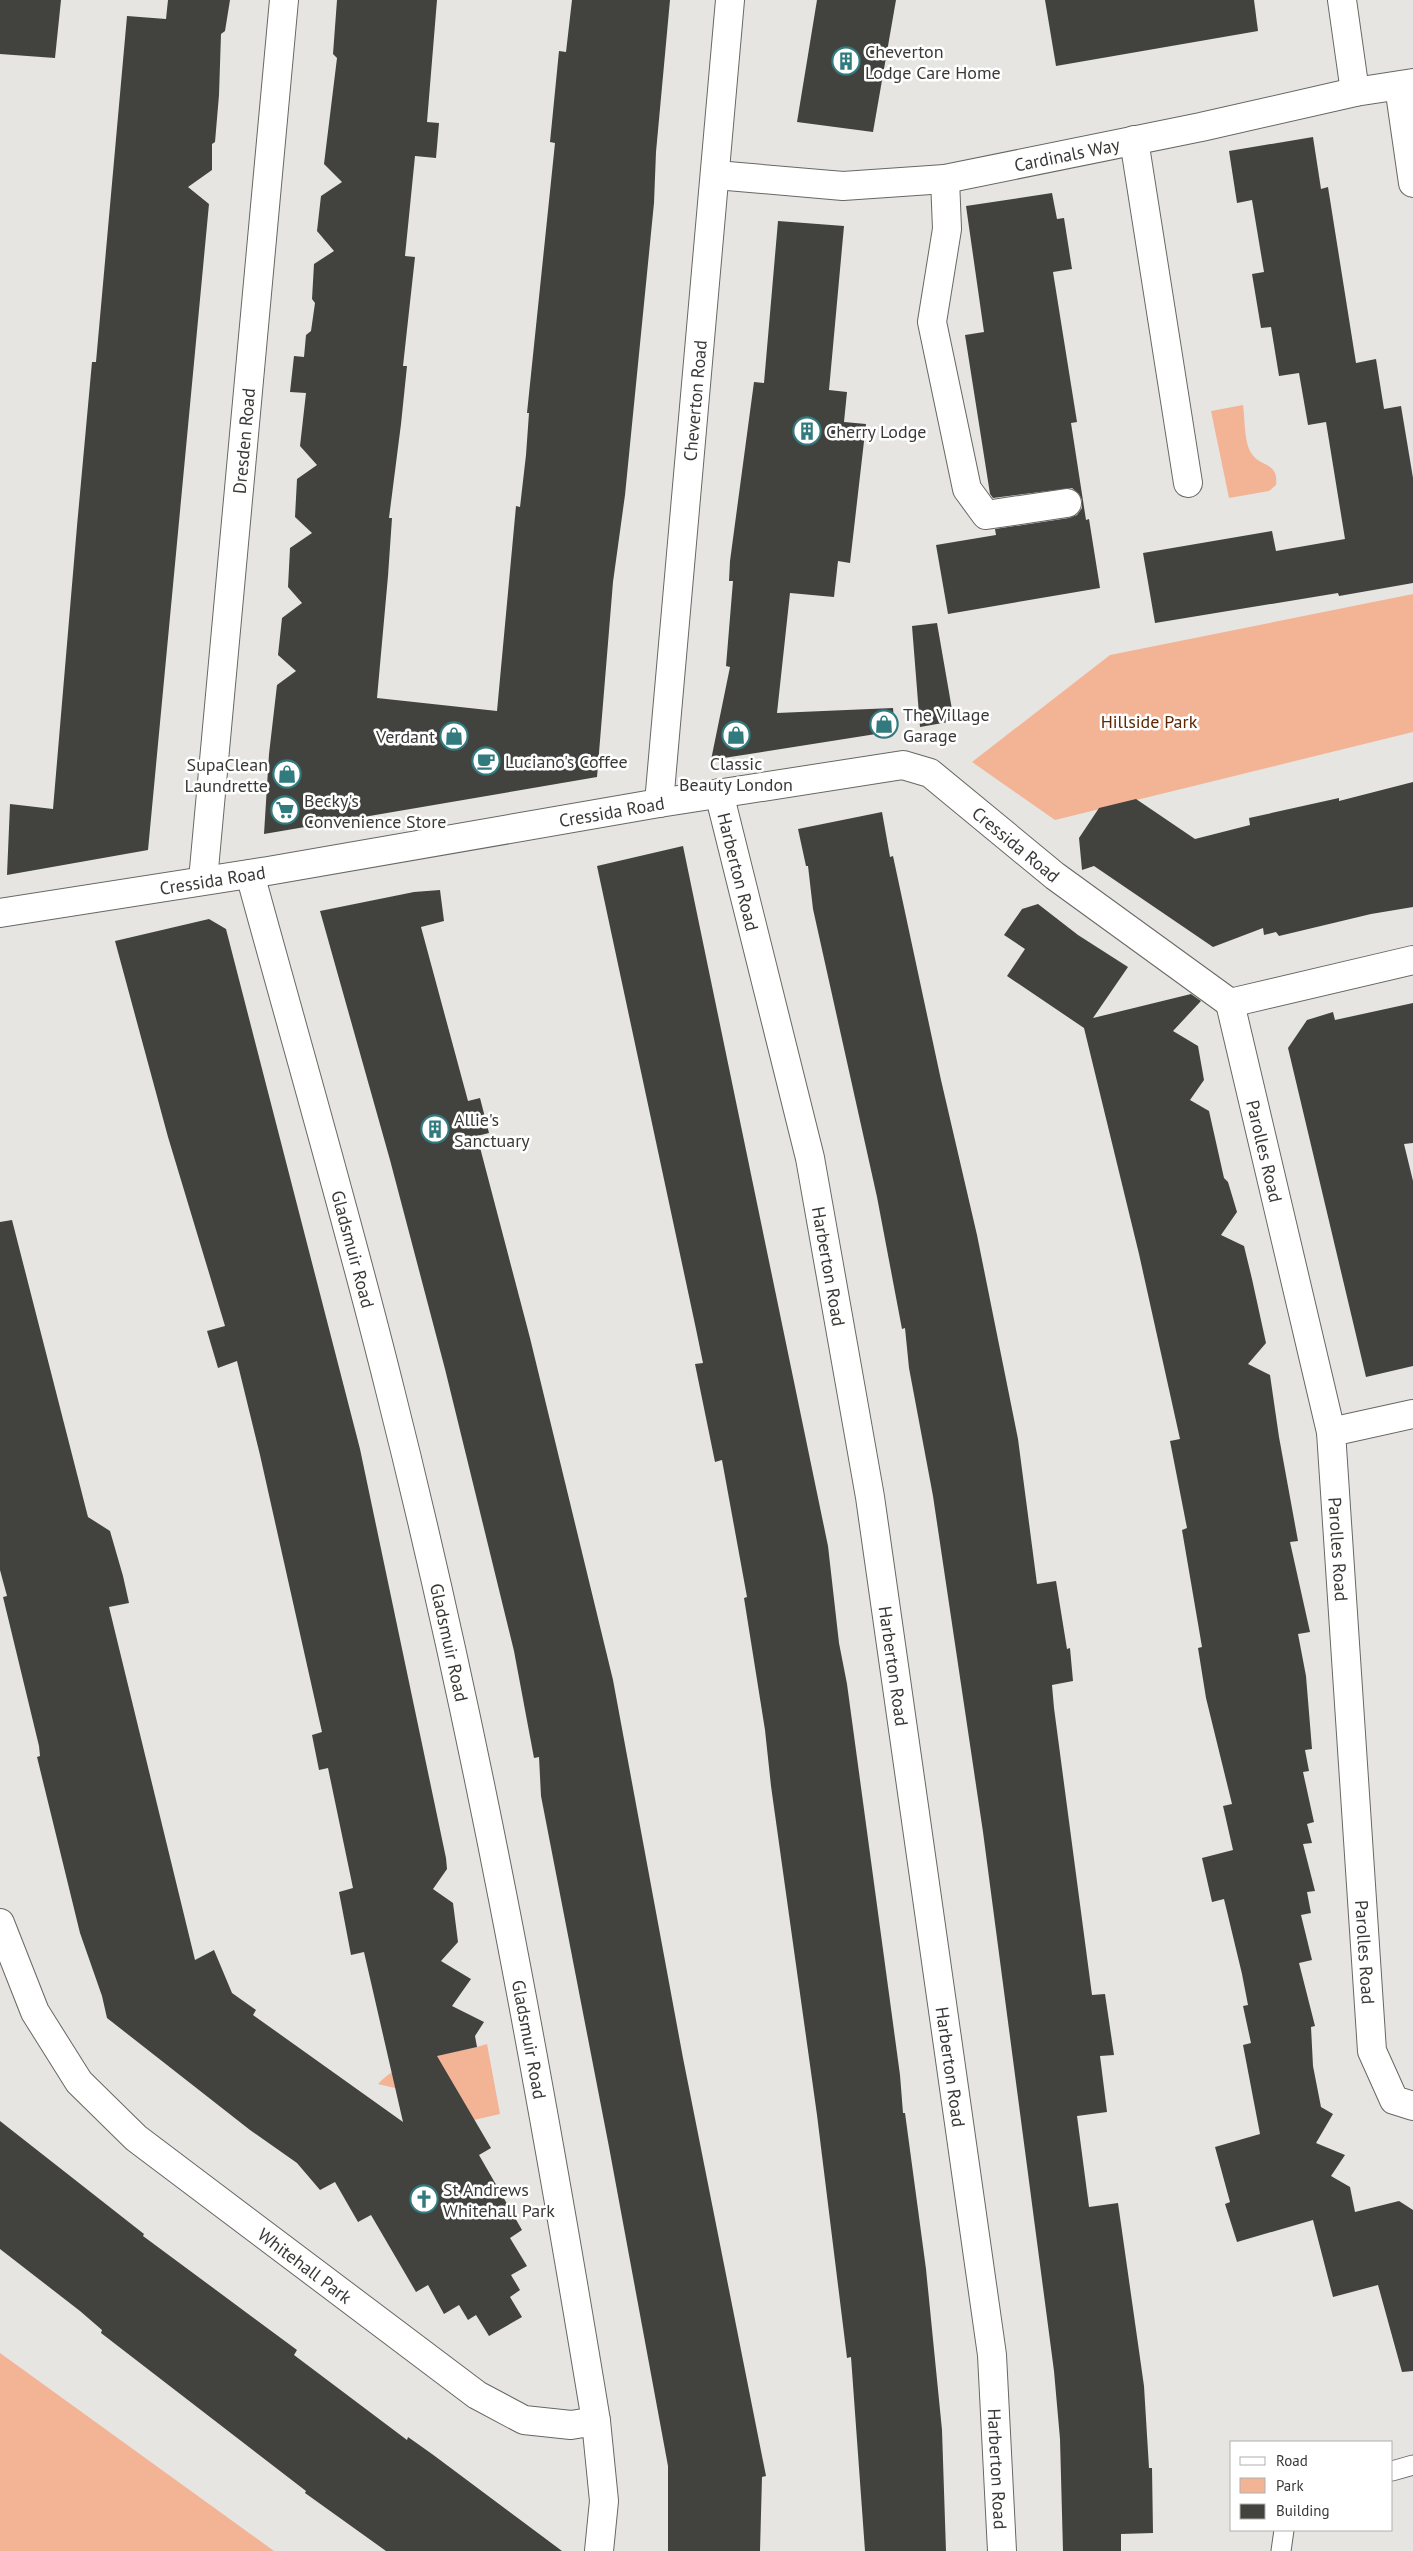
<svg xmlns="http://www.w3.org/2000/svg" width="1413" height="2551" viewBox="0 0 1413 2551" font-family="'PT Sans',sans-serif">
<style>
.green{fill:#f2b495}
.building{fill:#42423f}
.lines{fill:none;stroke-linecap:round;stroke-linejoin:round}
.service-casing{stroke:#686763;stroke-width:21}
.minor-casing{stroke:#686763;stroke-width:30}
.service{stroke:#fff;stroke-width:19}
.minor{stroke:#fff;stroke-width:28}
.labels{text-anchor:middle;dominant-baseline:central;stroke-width:5;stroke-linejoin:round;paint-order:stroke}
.poi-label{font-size:18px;fill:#393937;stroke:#fff;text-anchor:start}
.street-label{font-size:18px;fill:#393937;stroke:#fff}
.park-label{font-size:18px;fill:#5e2500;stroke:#fff}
</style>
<rect width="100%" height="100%" fill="#e7e5e1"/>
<g class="green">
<path d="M1243 405C1245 419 1244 439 1250 451 1259 469 1279 460 1276 485L1269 491 1229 498 1211 411Z"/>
<polygon points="1413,594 1413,732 1055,820 972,762 1110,655"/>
<path d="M487 2044 500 2114 474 2120 399 2089 378 2084C404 2055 452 2055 487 2044Z"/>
<polygon points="0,2353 274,2551 0,2551"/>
</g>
<g class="building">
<polygon points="0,0 61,0 55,58 0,54"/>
<polygon points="168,0 230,0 225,31 221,34 219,95 215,142 212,144 212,170 188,187 209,204 148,850 7,875 10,804 53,809 77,526 92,362 96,362 127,16 166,19"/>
<polygon points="337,0 437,0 427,122 439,123 436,158 415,156 405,256 415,257 403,366 407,366 401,424 389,518 392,518 388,576 377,698 497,711 516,506 520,507 526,455 529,413 527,413 555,143 550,142 559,51 566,52 572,0 670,0 656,152 654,203 625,495 613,582 597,777 264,834 269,754 277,685 296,671 278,655 282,618 302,603 288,587 290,548 312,533 295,517 297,479 317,465 300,446 306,393 290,392 294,356 304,357 306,335 311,331 315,303 312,299 314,264 334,251 317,231 321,196 342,182 324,164 337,58 333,54"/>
<polygon points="817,0 896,0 873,132 797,122"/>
<polygon points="1045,0 1254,0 1258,31 1056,66"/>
<polygon points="1313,137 1321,189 1328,187 1356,363 1376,359 1384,409 1401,406 1413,478 1413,583 1339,596 1338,593 1155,623 1143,553 1272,531 1276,551 1345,539 1326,422 1308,425 1299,373 1279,376 1271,327 1261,328 1252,274 1264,272 1252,200 1237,203 1229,151"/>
<polygon points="1052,193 1057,219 1064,218 1072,269 1053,272 1077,422 1071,423 1086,520 1089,519 1100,588 948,614 936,545 996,535 995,529 1069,518 1077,515 1082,508 1082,500 1079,494 1072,488 993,498 990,494 965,335 984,332 966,206"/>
<polygon points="778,221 844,226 829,390 847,392 844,422 866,424 850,563 838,561 834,597 790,593 777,713 893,708 895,731 711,760 730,667 726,666 733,581 729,581 730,561 754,382 764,383"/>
<polygon points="937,623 954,721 920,727 912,626"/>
<polygon points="1413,782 1413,907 1371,914 1279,936 1276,932 1264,935 1263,928 1213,947 1094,866 1082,870 1079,838 1099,808 1136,799 1195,839 1250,825 1249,818 1339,798 1339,801"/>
<polygon points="882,812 890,857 893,856 941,1080 977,1235 1018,1439 1037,1584 1056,1581 1067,1649 1070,1648 1073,1681 1052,1685 1054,1708 1092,1995 1105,1994 1114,2055 1100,2056 1107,2112 1077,2116 1089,2207 1118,2203 1144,2386 1149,2468 1152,2468 1153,2533 1121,2534 1121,2551 1063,2551 1060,2439 1054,2371 983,1832 933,1496 909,1368 905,1328 902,1329 877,1197 813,909 808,866 806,866 798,829"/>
<polygon points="683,846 828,1546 839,1643 847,1684 900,2075 903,2113 905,2113 926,2269 942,2430 946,2551 865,2551 851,2357 847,2358 817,2115 771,1786 765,1730 744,1598 747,1597 722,1460 715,1462 695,1364 703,1363 696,1329 597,866"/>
<polygon points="440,890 444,921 421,927 468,1101 480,1098 489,1133 477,1136 530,1338 613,1680 683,2058 766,2476 762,2477 760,2551 668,2551 668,2466 609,2147 541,1796 539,1757 534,1758 514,1651 445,1369 390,1160 320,911 414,892"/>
<polygon points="1038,904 1078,935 1128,967 1093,1018 1191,994 1201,1001 1173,1031 1198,1046 1204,1080 1190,1100 1209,1111 1224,1178 1228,1182 1237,1212 1221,1235 1244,1246 1252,1279 1266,1343 1248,1364 1270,1375 1279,1437 1298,1541 1290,1542 1310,1632 1298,1634 1306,1676 1312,1749 1305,1750 1309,1771 1303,1772 1314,1822 1307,1824 1312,1843 1303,1844 1315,1891 1307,1892 1311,1913 1301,1915 1312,1960 1299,1963 1315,2026 1311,2027 1313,2066 1321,2107 1333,2114 1316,2143 1345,2155 1331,2176 1350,2187 1355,2212 1399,2201 1413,2210 1413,2371 1402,2372 1378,2285 1333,2297 1313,2220 1237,2242 1225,2204 1230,2202 1215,2147 1260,2134 1243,2045 1251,2043 1243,2006 1248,2005 1242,1974 1224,1899 1212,1902 1202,1858 1233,1850 1223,1806 1232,1804 1206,1698 1198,1648 1202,1647 1182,1530 1187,1528 1170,1441 1180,1439 1139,1254 1084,1028 1007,976 1025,949 1004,935 1022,909"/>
<polygon points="209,919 226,929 360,1449 446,1858 447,1869 433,1889 453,1903 458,1942 441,1961 471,1979 452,2006 484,2022 475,2036 477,2047 437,2056 491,2148 479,2155 522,2230 510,2238 527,2266 511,2275 520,2290 510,2297 522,2317 489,2336 476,2315 468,2320 459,2305 444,2314 428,2285 416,2292 371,2215 358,2222 335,2182 320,2190 297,2163 250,2130 107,2018 102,1996 80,1933 37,1757 40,1756 39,1746 3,1597 7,1596 0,1570 0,1222 12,1220 88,1517 110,1531 123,1576 129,1603 109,1607 195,1960 214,1950 232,1993 256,2010 253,2015 403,2122 364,1952 351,1955 339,1892 353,1888 328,1768 319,1770 312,1735 322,1732 260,1455 237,1361 218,1368 207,1331 225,1326 168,1137 115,941"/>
<polygon points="1413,1003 1413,1143 1404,1144 1413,1181 1413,1366 1366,1377 1288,1048 1307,1020 1333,1012 1335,1020"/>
<polygon points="0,2121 144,2234 143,2236 297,2350 294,2355 407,2440 408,2437 432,2454 562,2551 386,2551 305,2493 306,2491 101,2333 102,2330 80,2311 0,2249"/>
</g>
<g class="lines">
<g class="service-casing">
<g id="service">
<polyline points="1392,2471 1413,2465"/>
<polyline points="1281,2551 1284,2530"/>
</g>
</g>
<g class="minor-casing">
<g id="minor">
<polyline points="1342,0 1355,92"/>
<polyline points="1399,86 1413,183"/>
<polyline points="1134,140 1188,483"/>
<path id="s1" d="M716 175 843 186 945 179 1201 127 1355 92 1413 83"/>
<polyline points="945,179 947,229 932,322 967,489 986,515 1067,503"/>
<path id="s2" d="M719 793 810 1158 870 1497 992 2355 1002 2551"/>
<path id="s3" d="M659 803 730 0"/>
<path id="s4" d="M250 874C297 1046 347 1217 390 1390 476 1730 539 2075 596 2421"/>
<path id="s5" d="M203 880 284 0"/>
<path id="s6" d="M0 913 268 871 659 803 903 765 930 773 1055 876 1230 1003 1413 960"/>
<path id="s7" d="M1230 1003 1331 1432 1372 2051 1394 2100 1413 2106"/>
<polyline points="1331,1432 1413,1414"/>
<path id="s8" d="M0 1923 35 2012 79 2082 136 2138 477 2395 524 2420 571 2425 596 2421 604 2501 599 2551"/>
</g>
</g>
<use href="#service" class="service"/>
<use href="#minor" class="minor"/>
</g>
<defs>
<g id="building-ring" transform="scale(1.4375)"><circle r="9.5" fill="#fff" stroke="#317a7e" stroke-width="1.5"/><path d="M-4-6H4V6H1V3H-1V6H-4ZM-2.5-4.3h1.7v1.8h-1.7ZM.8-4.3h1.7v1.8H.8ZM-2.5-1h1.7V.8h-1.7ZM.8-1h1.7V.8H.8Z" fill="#317a7e"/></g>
<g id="shop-ring" transform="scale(1.4375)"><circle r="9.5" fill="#fff" stroke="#317a7e" stroke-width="1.5"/><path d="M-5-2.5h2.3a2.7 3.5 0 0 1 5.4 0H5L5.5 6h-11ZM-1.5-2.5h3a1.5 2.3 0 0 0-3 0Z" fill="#317a7e"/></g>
<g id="cafe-ring" transform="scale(1.4375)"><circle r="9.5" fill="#fff" stroke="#317a7e" stroke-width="1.5"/><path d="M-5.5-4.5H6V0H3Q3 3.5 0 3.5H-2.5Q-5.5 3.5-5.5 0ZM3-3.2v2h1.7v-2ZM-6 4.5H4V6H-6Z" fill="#317a7e"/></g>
<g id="supermarket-ring" transform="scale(1.4375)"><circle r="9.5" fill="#fff" stroke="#317a7e" stroke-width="1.5"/><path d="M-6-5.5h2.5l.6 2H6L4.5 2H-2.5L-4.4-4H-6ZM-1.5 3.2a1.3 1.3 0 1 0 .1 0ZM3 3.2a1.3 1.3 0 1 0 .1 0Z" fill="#317a7e"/></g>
<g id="church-ring" transform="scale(1.4375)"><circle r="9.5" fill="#fff" stroke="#317a7e" stroke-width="1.5"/><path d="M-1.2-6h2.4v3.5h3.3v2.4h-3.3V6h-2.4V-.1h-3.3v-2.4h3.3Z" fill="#317a7e"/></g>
</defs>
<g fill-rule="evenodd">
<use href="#building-ring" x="846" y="61"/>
<use href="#building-ring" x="807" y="431"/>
<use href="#shop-ring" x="884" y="724"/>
<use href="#shop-ring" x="736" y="735"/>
<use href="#shop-ring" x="454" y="736"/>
<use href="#cafe-ring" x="486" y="761"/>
<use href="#shop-ring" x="287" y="774"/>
<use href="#supermarket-ring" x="285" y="810"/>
<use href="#building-ring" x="435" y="1129"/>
<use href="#church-ring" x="424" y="2199"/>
</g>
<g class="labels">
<g class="poi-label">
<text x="865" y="51">Cheverton<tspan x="865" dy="21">Lodge Care Home</tspan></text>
<text x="826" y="431">Cherry Lodge</text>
<text x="903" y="714">The Village<tspan x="903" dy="21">Garage</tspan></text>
<text x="435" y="736" text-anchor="end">Verdant</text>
<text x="505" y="761">Luciano's Coffee</text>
<text x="736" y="763" text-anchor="middle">Classic<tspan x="736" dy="21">Beauty London</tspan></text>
<text x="268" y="764" text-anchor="end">SupaClean<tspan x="268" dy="21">Laundrette</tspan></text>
<text x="304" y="800">Becky's<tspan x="304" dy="21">Convenience Store</tspan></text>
<text x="454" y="1119">Allie's<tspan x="454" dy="21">Sanctuary</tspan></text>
<text x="443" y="2189">St Andrews<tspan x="443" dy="21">Whitehall Park</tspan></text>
</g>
<g class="street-label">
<text stroke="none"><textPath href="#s1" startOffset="354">Cardinals Way</textPath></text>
<text stroke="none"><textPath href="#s3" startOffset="404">Cheverton Road</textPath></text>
<text stroke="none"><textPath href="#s5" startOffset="441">Dresden Road</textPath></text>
<text stroke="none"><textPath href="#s6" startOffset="620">Cressida Road</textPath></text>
<text stroke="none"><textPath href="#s6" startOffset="1055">Cressida Road</textPath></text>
<text stroke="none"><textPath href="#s2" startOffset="81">Harberton Road</textPath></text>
<text stroke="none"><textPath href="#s6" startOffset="215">Cressida Road</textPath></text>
<text stroke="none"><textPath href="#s7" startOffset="152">Parolles Road</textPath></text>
<text stroke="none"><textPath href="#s4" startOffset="389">Gladsmuir Road</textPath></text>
<text stroke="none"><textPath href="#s2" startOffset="486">Harberton Road</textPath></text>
<text stroke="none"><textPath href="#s7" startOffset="558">Parolles Road</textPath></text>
<text stroke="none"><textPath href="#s4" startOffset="794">Gladsmuir Road</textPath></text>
<text stroke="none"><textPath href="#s2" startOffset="891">Harberton Road</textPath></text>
<text stroke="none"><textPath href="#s7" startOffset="962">Parolles Road</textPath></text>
<text stroke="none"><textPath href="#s4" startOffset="1199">Gladsmuir Road</textPath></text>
<text stroke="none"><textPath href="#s2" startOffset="1296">Harberton Road</textPath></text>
<text stroke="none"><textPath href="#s8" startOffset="470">Whitehall Park</textPath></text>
<text stroke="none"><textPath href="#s2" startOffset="1701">Harberton Road</textPath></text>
</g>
<g class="park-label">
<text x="1149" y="721">Hillside Park</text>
</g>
</g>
<rect x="1230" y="2441" width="162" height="90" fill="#ffffff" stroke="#b0b0af"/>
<rect x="1240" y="2457" width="25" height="8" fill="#ffffff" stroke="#b0b0af"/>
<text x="1276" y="2466" font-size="15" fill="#393937">Road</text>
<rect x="1240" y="2478" width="25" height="15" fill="#f2b495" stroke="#b0b0af"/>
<text x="1276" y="2491" font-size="15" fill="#393937">Park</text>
<rect x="1240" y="2504" width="25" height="15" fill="#42423f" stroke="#b0b0af"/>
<text x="1276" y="2516" font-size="15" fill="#393937">Building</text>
</svg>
